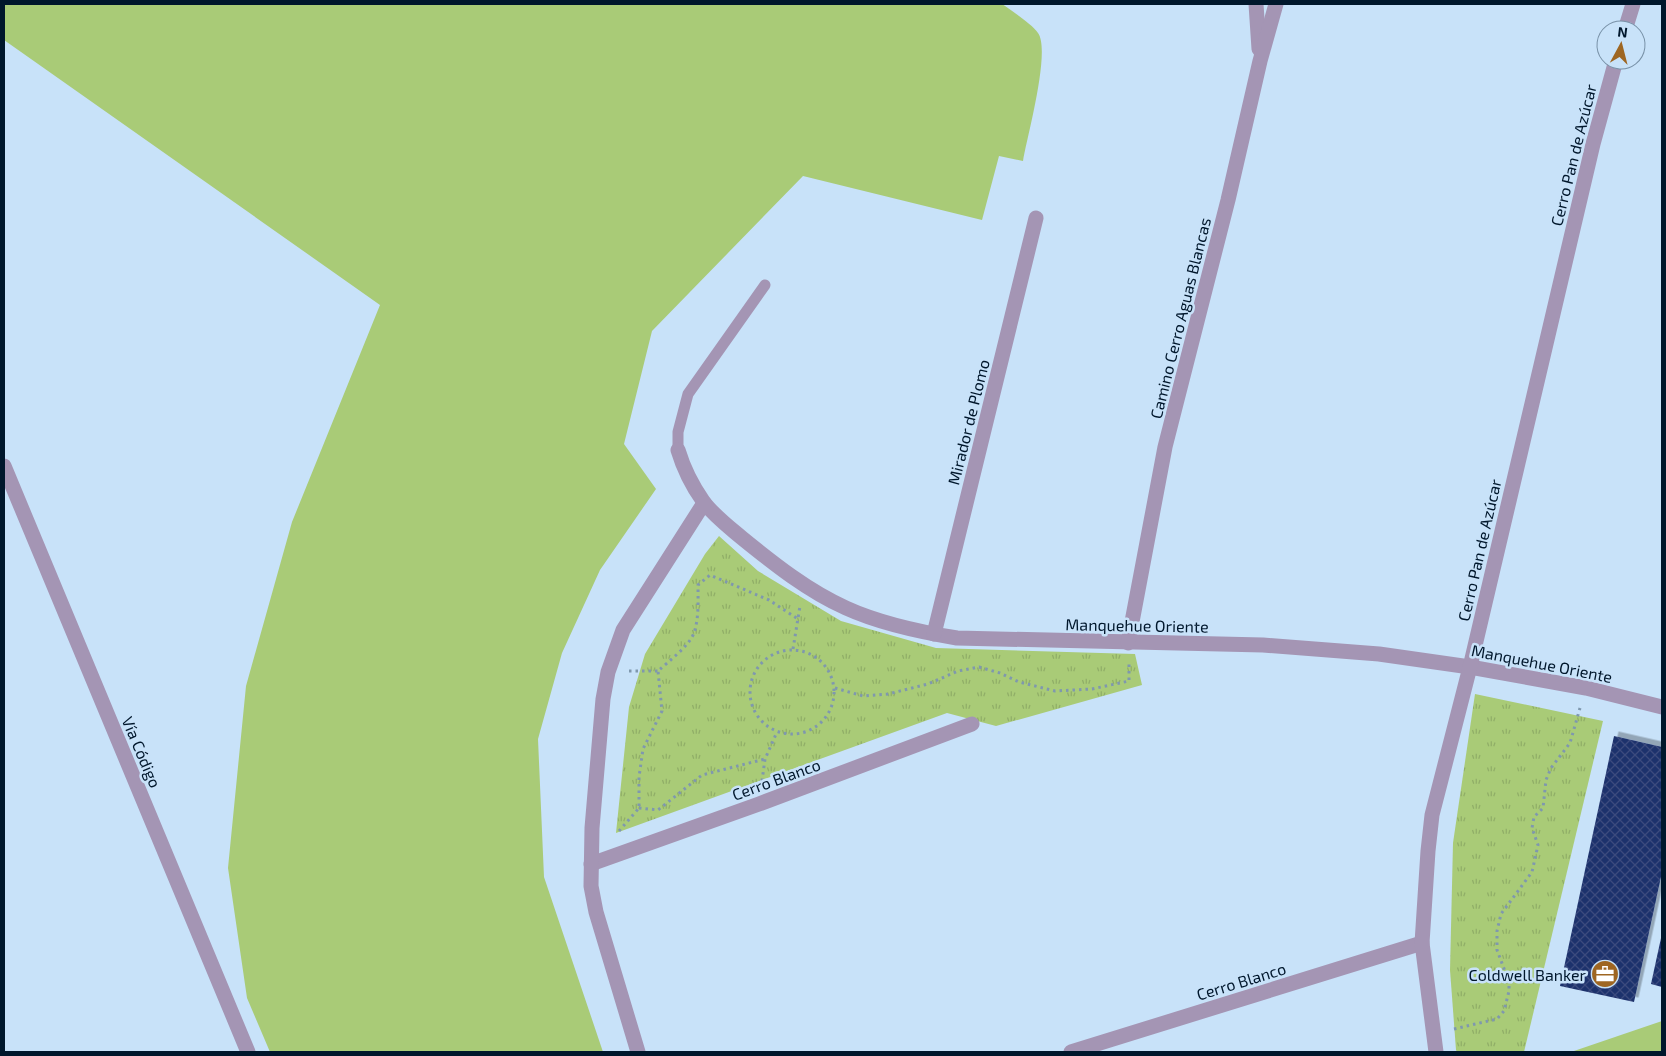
<svg xmlns="http://www.w3.org/2000/svg" width="1666" height="1056" viewBox="0 0 1666 1056" font-family="'Exo 2',sans-serif">
<style>
.grass{fill:#a9cb77}
.park{fill:url(#park-tufts)}
.building{fill:url(#building-cross-hatch);filter:url(#shadow)}
.lines{fill:none;stroke-linecap:round;stroke-linejoin:round}
.path{stroke:#7f98ae;stroke-width:3;stroke-dasharray:2.5 4;stroke-linecap:butt}
.lane{stroke:#a495b4;stroke-width:11}
.street{stroke:#a495b4;stroke-width:15}
.labels{text-anchor:middle;dominant-baseline:central;stroke-width:5;stroke-linejoin:round;paint-order:stroke}
.street-label{font-size:16px;fill:#00172c;stroke:#c8e2f9}
.poi-label{font-size:16px;fill:#00172c;stroke:#c8e2f9;text-anchor:end}
</style>
<defs>
<pattern id="park-tufts" width="24" height="20" patternUnits="userSpaceOnUse" patternTransform="scale(1.25)"><rect width="24" height="20" fill="#a9cb77"/><path d="M3 7l-1-3M5 7V3M7 7l1-3M15 17l-1-3M17 17v-4M19 17l1-3" fill="none" stroke="#90ae67"/></pattern>
<pattern id="building-cross-hatch" width="8" height="8" patternUnits="userSpaceOnUse" patternTransform="scale(1.25)"><rect width="8" height="8" fill="#1d306c"/><path d="M0 0l8 8M0 8l8-8" fill="none" stroke="#3b4b7d"/></pattern>
<filter id="shadow"><feDropShadow dx="4.5" dy="-4.5" stdDeviation="0" flood-color="#0004"/></filter>
</defs>
<rect width="100%" height="100%" fill="#c8e2f9"/>
<g class="grass">
<path d="M4 4H1002C1012 11 1032 24 1038 33 1051 51 1027 137 1023 161L999 156 982 220 803 176 652 331 624 444 656 489 600 570 562 653 538 739 544 877 603 1052H270L247 998 228 868 246 686 292 522 380 305 4 40Z"/>
<polygon points="1662,1021 1662,1052 1571,1052"/>
</g>
<g class="park">
<polygon points="719,536 758,571 841,621 936,648 1135,654 1142,685 996,726 947,713 616,833 629,707 645,654 705,554"/>
<polygon points="1475,694 1603,721 1524,1052 1457,1052 1456,1050 1450,970 1453,843"/>
</g>
<g class="building">
<polygon points="1614,736 1662,747 1662,872 1634,1002 1560,986"/>
<polygon points="1661,938 1662,938 1662,987 1651,984"/>
</g>
<g class="lines">
<g class="path">
<polyline points="793,649 800,606"/>
<circle cx="792" cy="692" r="42"/>
<polyline points="629,671 658,671"/>
<polyline points="835,688 863,696 888,694 928,684 958,671 979,667 1000,673 1019,682 1055,691 1092,689 1129,681 1129,663"/>
<polyline points="762,781 765,759 777,732"/>
<polyline points="639,808 658,810 702,775 765,759"/>
<path d="M619 831 639 808V777L643 749 662 711 658 671C669 661 689 646 694 633 699 618 698 601 698 585L710 575 769 600 798 619"/>
<polyline points="1454,1029 1497,1019 1504,1011 1509,991 1509,982 1497,950 1497,931 1501,914 1532,872 1538,845 1532,828 1534,817 1543,808 1546,780 1551,768 1570,743 1580,708"/>
</g>
<polyline class="lane" points="678,450 678,432 688,394 765,285"/>
<g class="street">
<polyline points="1256,4 1259,49"/>
<polyline points="1625,30 1633,4"/>
<path d="M678 450C684 470 691 484 703 501 713 515 729 527 742 538 774 564 808 591 846 608 881 624 920 632 957 638L1263 645 1379 654 1470 667 1586 688 1662 707"/>
<polyline points="4,466 248,1052"/>
<polyline points="934,634 1036,218"/>
<polyline points="1128,643 1165,447 1228,200 1260,61 1276,4"/>
<polyline points="591,864 759,804 972,724"/>
<polyline points="638,1052 596,912 591,886 592,828 603,699 608,672 623,630 704,503"/>
<polyline points="1071,1052 1422,943"/>
<polyline points="1436,1052 1422,943 1428,851 1432,815 1470,667 1593,144 1616,60"/>
</g>
</g>
<defs>
<g id="office-disc" transform="scale(1.4375)"><circle r="9.5" fill="#9e6622" stroke="#c8e2f9"/><path d="M-6-3h4V-5.5h4V-3h4V5H-6ZM-1-4.5V-3h2v-1.5ZM-6 0V1H6V0Z" fill="#fff"/></g>
</defs>
<g fill-rule="evenodd">
<use href="#office-disc" x="1605" y="974"/>
</g>
<g class="labels">
<g class="street-label">
<text transform="translate(1573 155) rotate(-76)">Cerro Pan de Azúcar</text>
<text transform="translate(1180 318) rotate(-76)">Camino Cerro Aguas Blancas</text>
<text transform="translate(968 422) rotate(-76)">Mirador de Plomo</text>
<text transform="translate(1479 550) rotate(-77)">Cerro Pan de Azúcar</text>
<text transform="translate(1137 625) rotate(1)">Manquehue Oriente</text>
<text transform="translate(1542 663) rotate(11)">Manquehue Oriente</text>
<text transform="translate(142 752) rotate(67)">Vía Código</text>
<text transform="translate(776 779) rotate(-20)">Cerro Blanco</text>
<text transform="translate(1241 981) rotate(-17)">Cerro Blanco</text>
</g>
<g class="poi-label">
<text x="1586" y="974">Coldwell Banker</text>
</g>
</g>
<rect width="1666" height="1056" fill="none" stroke="#00172c" stroke-width="10"/>
<g transform="translate(1621 45) rotate(7)"><circle r="24" fill="#c8e2f9" stroke="#7891a7"/>
<path d="M0-4L9 19L0 12L-9 19Z" fill="#9e6622"/>
<text y="-8" font-size="14" font-weight="bold" text-anchor="middle" fill="#00172c">N</text>
</g>
</svg>
